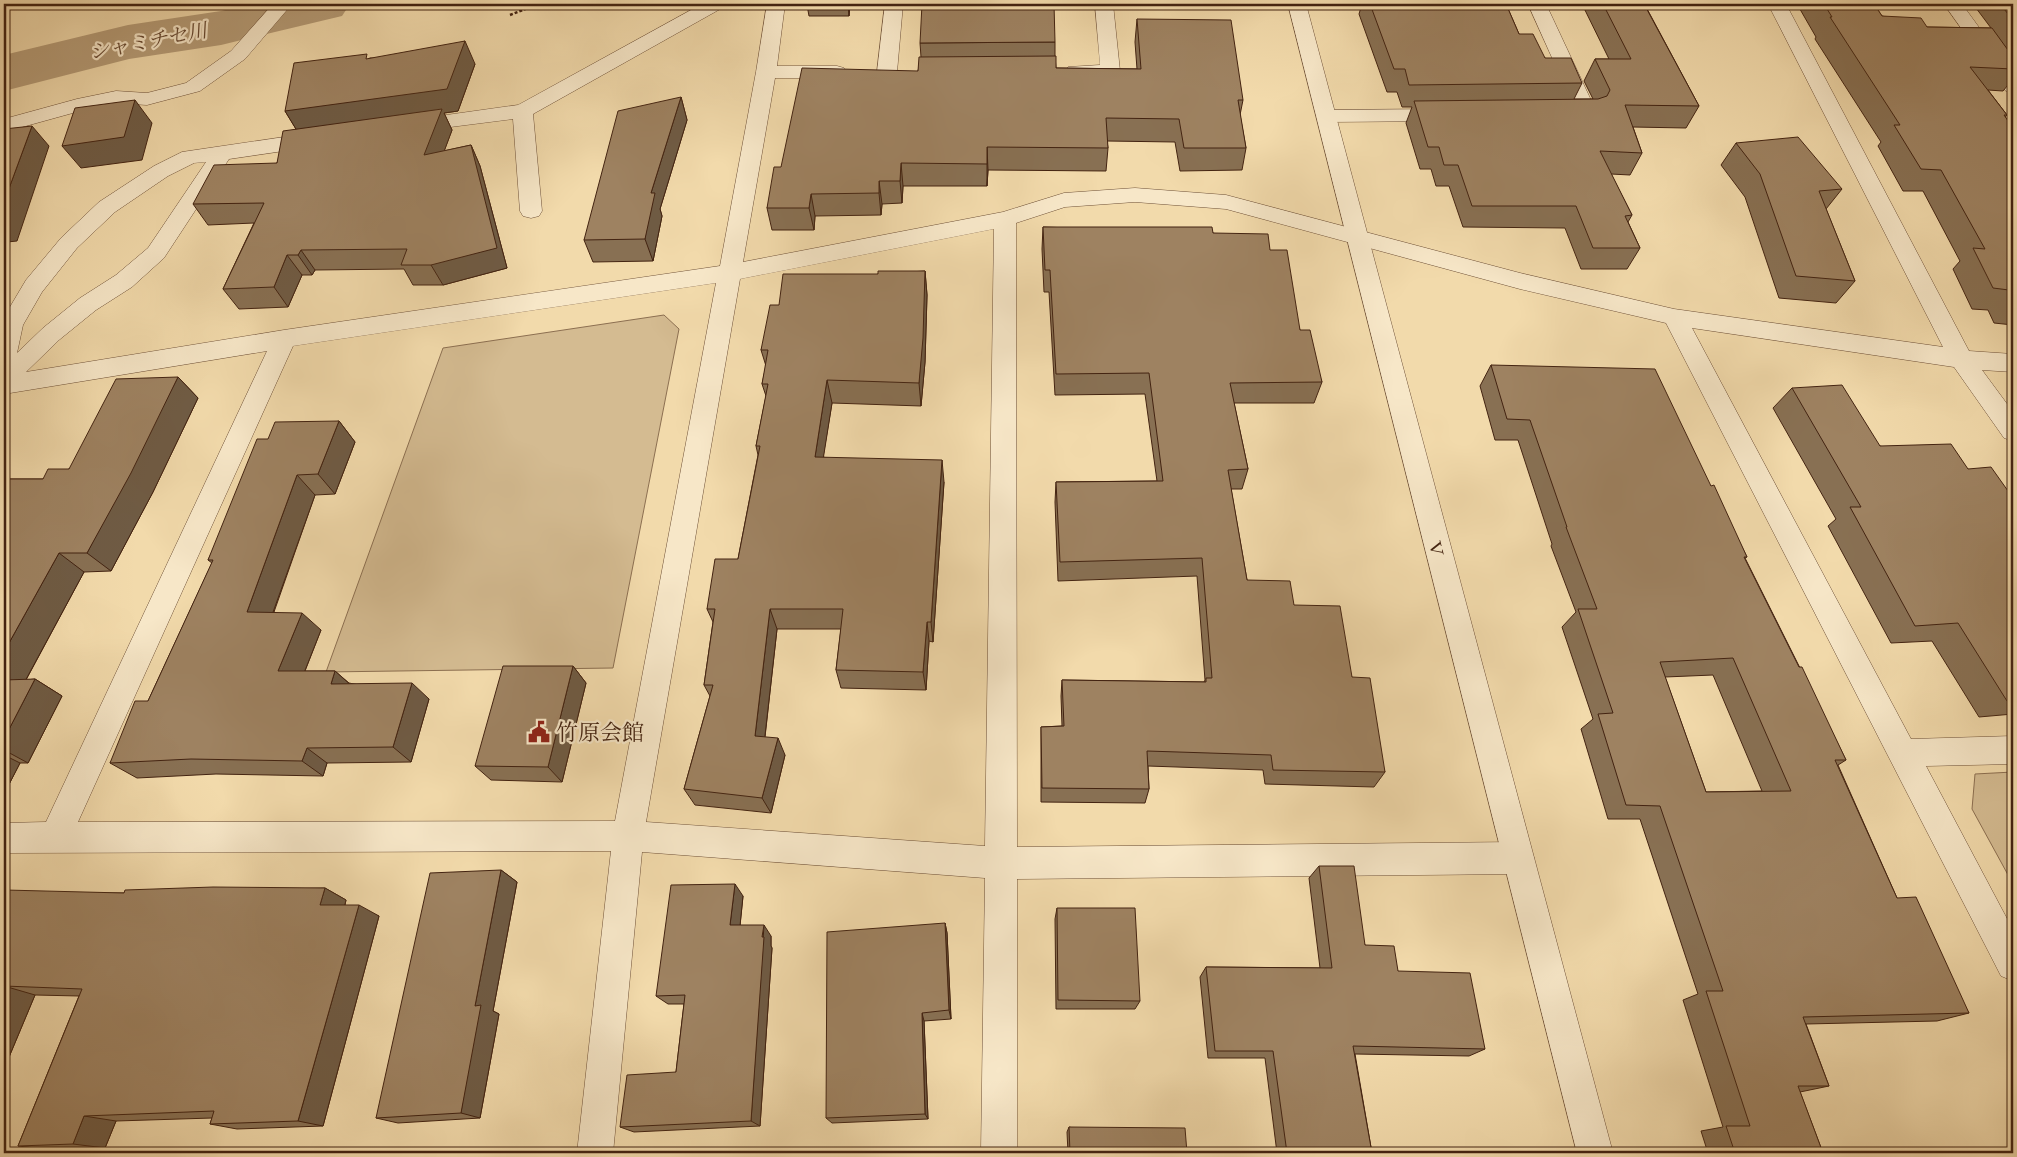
<svg xmlns="http://www.w3.org/2000/svg" width="2017" height="1157" viewBox="0 0 2017 1157" font-family="'EB Garamond','Noto Serif JP',serif">
<style>
.green{fill:#d4bb91;stroke:#8c6f51}
.lines{fill:none;stroke-linecap:round;stroke-linejoin:round}
.river{fill:#b69c77;fill-rule:evenodd}
.minor-casing{stroke:#6f5138;stroke-width:1}
.tertiary-casing{stroke:#6f5138;stroke-width:1}
.path{stroke:#432311;stroke-width:2.5;stroke-dasharray:3 2;stroke-linecap:butt}
.minor{fill:#f7e7c8;fill-rule:evenodd}
.tertiary{fill:#f7e7c8;fill-rule:evenodd}
.wall{fill:#887053;stroke:#432311;fill-rule:evenodd}
.shaded-wall{fill:#6f5b44;stroke:#432311}
.building{fill:#9e8261;stroke:#432311;fill-rule:evenodd}
.labels{text-anchor:middle;dominant-baseline:central;stroke-width:4.5;stroke-linejoin:round;paint-order:stroke}
.far-water-label{font-size:20px;font-style:italic;fill:#664730;stroke:#f7e7c8}
.street-label{font-size:22px;fill:#432311;stroke:#f7e7c8}
.poi-label{font-size:22px;fill:#432311;stroke:#f7e7c8;text-anchor:start}
</style>
<rect width="100%" height="100%" fill="#f2daab"/>
<filter id="stains"><feTurbulence type="fractalNoise" baseFrequency=".004" numOctaves="4"/><feColorMatrix values="0 0 0 0 .2 0 0 0 0 .09 0 0 0 0 .02 0 0 0 .5 -.17"/></filter>
<radialGradient id="worn" r=".72"><stop offset=".6" stop-color="#630" stop-opacity="0"/><stop offset="1" stop-color="#630" stop-opacity=".3"/></radialGradient>
<g class="green">
<polygon points="664,315 679,329 613,668 326,672 443,348"/>
<polygon points="2013,772 2013,884 1972,809 1975,774"/>
</g>
<g class="lines">
<polygon class="river" points="251,4 350,4 342,16 221,45 129,59 4,91 4,55 128,25 221,11"/>
<g class="minor-casing">
<g id="minor">
<polygon points="273,4 292,4 245,59 200,91 147,105 116,103 80,111 4,132 4,119 77,99 116,91 147,93 186,83 231,51"/>
<polygon points="702,4 724,4 722,8 533,114 542,211 539,216 531,218 523,216 520,211 513,119 411,132 404,131 401,126 404,121 411,120 518,105"/>
<path d="M767 4H785L777 66H837L844 68 847 72 844 76 837 78H775L743 262 1003 212 1064 193 1135 188 1226 195 1520 273 1674 309 1943 347 1768 4H1786L1969 351 2013 354V372L1982 370 2013 412V441L2004 438 1954 367 1692 328 1911 739 2013 736V764L1926 766 2013 930V981L2001 976 1666 323 1520 289 1226 209 1135 202 1065 207 1016 223 1017 847 1518 842 1529 847 1534 858 1529 869 1518 874 1017 879V1153H981L985 878 642 852 613 1153H577L611 851 4 853V823L46 822 267 351 4 394V317L26 280 61 238 99 202 154 166 182 152 318 132 325 134 328 139 325 144 318 146 229 159 164 258 132 287 96 310 59 340 26 372 284 330 720 266 756 72ZM206 162 148 248 116 275 80 298 43 328 17 353 23 325 42 292 77 248 115 212 168 176 194 163ZM994 229 985 846 646 822 740 279ZM716 283 615 821 78 822 293 346Z"/>
<polygon points="885,4 903,4 897,72 894,76 887,78 880,76 877,72"/>
<polygon points="1095,4 1113,4 1120,71 1117,75 1110,77 1068,75 1065,71 1068,67 1100,65"/>
<polygon points="1528,4 1546,4 1597,113 1594,117 1566,120 1559,118 1556,114 1559,110 1574,107"/>
<polygon points="1446,109 1453,111 1456,115 1453,119 1446,121 1327,122 1320,120 1317,116 1320,112 1327,110"/>
</g>
</g>
<g class="tertiary-casing">
<g id="tertiary">
<polygon points="1288,4 1306,4 1613,1153 1577,1153"/>
<polygon points="1944,4 1962,4 2013,74 2013,93 2006,91"/>
</g>
</g>
<polyline class="path" points="510,15 538,4"/>
<use href="#minor" class="minor"/>
<use href="#tertiary" class="tertiary"/>
</g>
<g class="wall">
<polygon points="850,4 849,16 809,16 807,5"/>
<polygon points="1362,4 1506,4 1519,34 1545,58 1582,83 1574,99 1593,99 1584,81 1595,59 1609,59 1582,4 1645,4 1645,5 1699,106 1686,128 1633,127 1642,153 1630,175 1611,174 1632,215 1628,222 1640,248 1627,269 1581,269 1565,228 1463,227 1449,186 1436,186 1431,169 1420,169 1406,123 1412,107 1402,107 1397,92 1387,92 1359,14"/>
<polygon points="1797,4 1874,4 1882,16 1927,27 1991,28 1973,4 2013,4 2013,79 2003,91 1988,90 2007,115 2005,117 2013,128 2013,325 1994,323 1988,310 1972,309 1953,269 1960,261 1923,191 1903,191 1878,146 1881,142 1815,39 1816,37"/>
<polygon points="1137,19 1243,100 1240,115 1246,148 1242,170 1180,171 1175,142 1107,141 1108,148 1106,171 988,170 987,186 903,186 902,203 882,204 881,215 815,216 814,230 772,230 767,208 781,167 918,71 921,57 920,43 1055,42 1055,56 1056,68 1137,69 1135,42"/>
<polygon points="370,58 475,64 458,111 444,113 452,130 444,151 471,145 480,166 507,268 443,285 413,285 404,269 315,270 312,275 302,275 288,307 239,309 223,289 254,223 208,225 193,204 277,163 296,129 285,111"/>
<polygon points="681,97 687,120 660,209 662,216 653,261 593,262 584,240"/>
<polygon points="1736,143 1842,189 1826,209 1855,281 1836,303 1779,298 1745,197 1721,165"/>
<polygon points="1043,227 1213,233 1270,250 1300,330 1322,382 1314,403 1234,403 1248,469 1242,489 1231,489 1247,580 1294,605 1352,677 1385,772 1374,787 1265,784 1263,770 1148,766 1149,789 1145,803 1041,802 1041,727 1062,726 1061,696 1062,680 1204,682 1205,680 1197,576 1058,581 1055,502 1056,482 1157,481 1145,394 1055,395 1049,292 1044,292 1042,249"/>
<polygon points="925,271 927,295 925,362 921,406 832,403 823,457 944,482 933,642 929,641 926,690 841,688 836,670 841,629 777,629 765,737 785,755 771,813 695,805 684,789 710,696 704,685 713,622 707,609 738,559 758,455 756,446 766,396 762,384 766,366 761,350 779,305 878,274"/>
<path d="M1491 365 1711 486 1747 557 1745 558 1846 760 1838 765 1897 898 1969 1013 1937 1021 1806 1024 1829 1086 1800 1092 1823 1153H1708L1701 1131 1723 1127 1683 1000 1698 994 1640 819H1608L1581 729 1593 719 1562 627 1576 612 1551 546 1552 544 1518 440H1495L1480 386ZM1713 675 1762 791 1706 792 1665 677Z"/>
<polygon points="178,377 198,398 153,492 111,571 84,572 26,680 35,679 62,696 28,763 20,763 4,794 4,479 43,479 69,469"/>
<polygon points="1792,388 1880,446 1968,469 2013,498 2013,714 1979,717 1932,641 1891,643 1828,526 1836,519 1773,408"/>
<polygon points="339,421 355,442 335,494 315,495 274,612 321,630 305,671 335,671 349,683 429,699 411,762 327,763 323,776 216,774 137,778 110,763 148,701 212,563 208,560 268,439"/>
<polygon points="573,666 586,683 562,782 491,780 475,766"/>
<polygon points="1319,866 1365,945 1398,971 1485,1049 1469,1056 1355,1054 1372,1153 1277,1153 1265,1058 1208,1058 1200,977 1206,967 1320,968 1309,878"/>
<polygon points="501,870 517,882 493,1011 499,1014 480,1118 398,1123 376,1118"/>
<polygon points="325,888 346,900 345,905 379,916 323,1126 237,1129 210,1124 212,1118 116,1121 105,1148 53,1150 18,1146 79,996 35,995 4,1069 4,893 124,893"/>
<polygon points="743,896 740,925 771,936 771,946 772,948 760,1126 634,1132 620,1127 676,1072 684,1004 668,1004 656,996"/>
<polygon points="1057,908 1140,1001 1135,1009 1056,1009 1055,919"/>
<polygon points="945,923 947,933 951,1019 924,1021 928,1119 832,1123 826,1118"/>
<polygon points="1069,1127 1187,1153 1068,1153 1067,1132"/>
</g>
<g class="shaded-wall">
<polygon points="848,4 850,4 849,16"/>
<polygon points="465,41 475,64 458,111 444,113 452,130 435,176 299,134 285,111"/>
<polygon points="681,97 687,120 660,209 662,216 653,261 645,239 651,193"/>
<polygon points="135,100 152,123 142,160 81,168 62,146"/>
<polygon points="32,126 49,146 17,241 7,242 4,250 4,202"/>
<polygon points="471,145 480,166 507,268 443,285 431,265"/>
<polygon points="987,147 988,170 987,186"/>
<polygon points="901,163 903,186 902,203 900,181"/>
<polygon points="879,181 882,204 881,215 879,193"/>
<polygon points="811,194 815,216 814,230 809,208"/>
<polygon points="301,250 315,270 312,275 298,255"/>
<polygon points="287,255 302,275 288,307 274,287"/>
<polygon points="925,271 927,295 925,362 921,406 919,383"/>
<polygon points="178,377 198,398 153,492 111,571 87,553"/>
<polygon points="827,380 832,403 820,479 815,457"/>
<polygon points="339,421 355,442 335,494 318,474"/>
<polygon points="942,460 944,482 933,642 931,622"/>
<polygon points="297,475 315,495 267,629 247,612"/>
<polygon points="59,553 84,572 17,696 4,689 4,652"/>
<polygon points="770,609 777,629 763,753 755,736"/>
<polygon points="302,613 321,630 298,688 278,671"/>
<polygon points="927,622 929,641 926,690 923,672"/>
<polygon points="573,666 586,683 562,782 548,767"/>
<polygon points="335,671 354,688 331,684"/>
<polygon points="35,679 62,696 28,763 4,750 4,739"/>
<polygon points="412,683 429,699 411,762 393,747"/>
<polygon points="778,738 785,755 771,813 762,798"/>
<polygon points="307,748 327,763 323,776 302,761"/>
<polygon points="4,755 20,763 4,794"/>
<polygon points="501,870 517,882 493,1011 499,1014 480,1118 461,1113 475,1006"/>
<polygon points="735,884 743,896 739,936 730,925"/>
<polygon points="325,888 346,900 342,916 320,905"/>
<polygon points="359,905 379,916 323,1126 298,1121"/>
<polygon points="945,923 947,933 951,1019 949,1010"/>
<polygon points="764,925 771,936 771,946 772,948 760,1126 751,1121"/>
<polygon points="4,986 35,995 4,1069"/>
<polygon points="922,1013 924,1021 928,1119 925,1114"/>
<polygon points="84,1116 116,1121 105,1148 73,1144"/>
</g>
<g class="building">
<polygon points="807,4 848,4 807,5"/>
<polygon points="922,4 1054,4 1055,42 920,43"/>
<polygon points="1370,4 1506,4 1519,34 1533,34 1545,58 1571,58 1582,83 1409,85 1405,69 1394,69"/>
<polygon points="1603,4 1644,4 1699,106 1625,105 1642,153 1600,151 1632,215 1625,216 1640,248 1593,248 1576,206 1472,206 1458,165 1444,165 1439,147 1428,147 1414,101 1598,99 1607,96 1610,90 1595,59 1631,59"/>
<polygon points="1824,4 1874,4 1882,16 1921,18 1927,27 1992,28 2013,57 2013,69 1970,67 2007,115 2004,115 2013,128 2013,297 2009,290 1993,288 1973,248 1985,249 1941,170 1921,169 1894,125 1900,125 1830,17 1832,17"/>
<polygon points="2000,4 2013,4 2013,20"/>
<polygon points="1137,19 1231,20 1243,100 1238,100 1246,148 1184,148 1179,119 1106,118 1108,148 987,147 987,164 901,163 900,181 879,181 879,193 811,194 809,208 767,208 774,167 781,167 802,68 918,71 919,57 1056,56 1056,68 1141,69"/>
<polygon points="465,41 447,89 285,111 294,63 367,54 366,59"/>
<polygon points="681,97 651,193 655,193 645,239 584,240 618,111"/>
<polygon points="135,100 124,137 62,146 75,108"/>
<polygon points="442,109 424,155 471,145 497,248 431,265 401,265 407,249 301,250 298,255 287,255 274,287 223,289 264,203 193,204 214,165 277,163 283,131"/>
<polygon points="32,126 4,202 4,129"/>
<polygon points="1798,137 1842,189 1819,191 1855,281 1796,276 1760,174 1736,143"/>
<polygon points="1043,227 1212,227 1213,233 1268,234 1270,250 1287,250 1300,330 1310,330 1322,382 1230,383 1248,469 1228,470 1247,580 1290,581 1294,605 1340,606 1352,677 1370,678 1385,772 1273,770 1271,755 1147,751 1149,789 1042,788 1041,727 1064,726 1062,680 1206,682 1206,678 1212,678 1202,558 1060,562 1056,482 1163,481 1149,373 1056,374 1050,270 1045,270"/>
<polygon points="878,271 925,271 923,338 919,383 827,380 815,457 942,460 931,622 927,622 923,672 836,670 843,609 770,609 755,736 778,738 762,798 684,789 713,685 704,685 715,609 707,609 715,559 738,559 760,446 756,446 768,384 762,384 768,350 761,350 770,305 779,305 783,274 878,274"/>
<path d="M1491 365 1655 369 1711 486 1714 485 1747 557H1744L1799 667H1802L1846 760H1835L1897 898 1916 897 1969 1013 1803 1017 1829 1086H1798L1823 1153H1735L1726 1126H1750L1706 991H1723L1660 806 1626 805 1598 714 1613 713 1578 609H1597L1566 527H1567L1530 420 1507 419ZM1733 658 1791 791 1706 792 1660 662Z"/>
<polygon points="178,377 131,473 87,553 59,553 4,652 4,479 43,479 48,469 69,469 116,379"/>
<polygon points="1842,385 1880,446 1951,444 1968,469 1991,467 2013,498 2013,700 2007,701 1958,623 1915,626 1850,507 1861,507 1792,388"/>
<polygon points="339,421 318,474 297,475 247,612 302,613 278,671 335,671 331,684 412,683 393,747 307,748 302,761 191,759 110,763 135,701 148,701 213,560 208,560 257,439 268,439 275,422"/>
<polygon points="503,666 573,666 548,767 475,766"/>
<polygon points="35,679 4,739 4,680"/>
<polygon points="1319,866 1354,866 1365,945 1394,946 1398,971 1470,973 1485,1049 1353,1046 1372,1153 1287,1153 1273,1051 1215,1051 1206,967 1332,968"/>
<polygon points="501,870 475,1006 481,1005 461,1113 376,1118 430,873"/>
<polygon points="735,884 730,925 764,925 762,937 764,937 751,1121 620,1127 627,1075 676,1072 685,995 656,996 671,885"/>
<polygon points="213,887 325,888 320,905 359,905 298,1121 210,1124 214,1111 84,1116 73,1144 18,1146 82,989 4,986 4,893 5,890 124,893 125,890"/>
<polygon points="1057,908 1135,908 1140,1001 1058,1000"/>
<polygon points="945,923 949,1010 922,1013 925,1114 826,1118 827,932"/>
<polygon points="1069,1127 1185,1128 1187,1153 1070,1153"/>
</g>
<defs>
<g id="civic-bare" transform="scale(1.725)"><path d="M-.6-6.5H3V-4.5H.6V-3L4-1V1h2V6H-6V1h2V-1L-.6-3ZM-1.2 2.5V6h2.4V2.5Z" fill="#8f2418" stroke="#f7e7c8" stroke-width="2.5" paint-order="stroke"/></g>
</defs>
<g fill-rule="evenodd">
<use href="#civic-bare" x="539" y="732"/>
</g>
<g class="labels">
<g class="far-water-label">
<text transform="translate(148 41) rotate(-11)">シャミチセ川</text>
</g>
<g class="street-label">
<text transform="translate(1438 548) rotate(76)">ｖ</text>
</g>
<g class="poi-label">
<text x="556" y="732">竹原会館</text>
</g>
</g>
<rect width="2017" height="1157" fill="none" stroke="#f2daab" stroke-width="20"/>
<rect x="5" y="5" width="2007" height="1147" fill="none" stroke="#432311" stroke-width="2.5"/>
<rect x="10" y="10" width="1997" height="1137" fill="none" stroke="#432311"/>
<rect width="100%" height="100%" filter="url(#stains)"/>
<rect width="100%" height="100%" fill="url(#worn)"/>
</svg>
